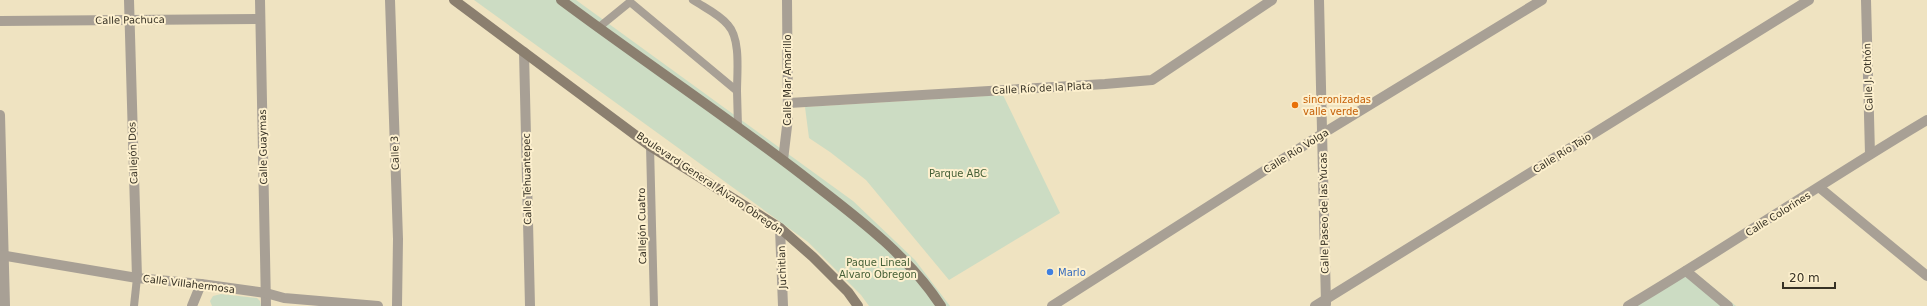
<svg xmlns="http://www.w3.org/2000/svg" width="1927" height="306" viewBox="0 0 1927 306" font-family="'DejaVu Sans',sans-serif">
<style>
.green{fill:#ccdcc3}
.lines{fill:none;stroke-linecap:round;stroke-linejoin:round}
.lane{stroke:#a8a095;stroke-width:8}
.street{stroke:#a8a095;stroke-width:10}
.secondary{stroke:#8b7f6f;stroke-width:10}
.food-dot{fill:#e8710a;stroke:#fdf0ce;stroke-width:1.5}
.shop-dot{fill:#3f7fe0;stroke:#fdf0ce;stroke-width:1.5}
.labels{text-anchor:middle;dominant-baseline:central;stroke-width:4;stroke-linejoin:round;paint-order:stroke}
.street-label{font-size:10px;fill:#363124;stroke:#fdf0ce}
.food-label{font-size:10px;fill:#c56008;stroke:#fdf0ce;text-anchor:start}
.park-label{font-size:10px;fill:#466037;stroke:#fdf0ce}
.shop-label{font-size:10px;fill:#366cbe;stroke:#fdf0ce;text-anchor:start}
</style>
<rect width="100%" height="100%" fill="#efe3c1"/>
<g class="green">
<polygon points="474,0 576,0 853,201 915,260 950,306 869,306 861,295 808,242"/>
<polygon points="1003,95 1060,213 949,280 866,180 830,152 809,138 805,107"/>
<polygon points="1688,267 1736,306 1629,306"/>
<polygon points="221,294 257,298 260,301 261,306 212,306 210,301 213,296"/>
</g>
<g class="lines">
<g class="lane">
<path d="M693 0C705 8 719 14 728 25 741 39 737 73 737 91"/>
<polyline points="598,28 630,2 737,91 738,127"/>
<polyline points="650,146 654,306"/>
<polyline points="134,306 137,278"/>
</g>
<g class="street">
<polyline points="129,0 137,278"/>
<polyline points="260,0 266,306"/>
<polyline points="390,0 398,239 397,306"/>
<polyline points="1319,0 1326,304"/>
<polyline points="1866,0 1870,154"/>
<polyline points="0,21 260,19"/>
<polyline points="524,52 530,306"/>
<polyline points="789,103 1105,84 1152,80 1272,0"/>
<polyline points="0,115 5,306"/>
<polyline points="783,160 788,118 787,0"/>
<polyline points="1820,188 1927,276"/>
<polyline points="780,228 783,306"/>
<polyline points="0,255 137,278 201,284 266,293 284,298 378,306"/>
<polyline points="1686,271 1728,306"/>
<polyline points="192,306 201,284"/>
<polyline points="1052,306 1322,134 1542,0"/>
<polyline points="1315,306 1809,0"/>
<path d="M1628 306C1729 246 1826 180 1927 120"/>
</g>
<g class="secondary">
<polyline points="454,0 650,146 780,228 813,257 848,292 858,306"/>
<path d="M561 0C640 59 723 114 801 174 851 213 906 252 941 306"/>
</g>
</g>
<circle class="food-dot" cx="1295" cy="105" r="4"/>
<circle class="shop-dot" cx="1050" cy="272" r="4"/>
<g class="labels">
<g class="street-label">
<text transform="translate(130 20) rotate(-1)">Calle Pachuca</text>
<text transform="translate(1868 77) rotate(-92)">Calle J. Othón</text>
<text transform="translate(787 80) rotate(-90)">Calle Mar Amarillo</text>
<text transform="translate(1042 88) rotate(-3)">Calle Río de la Plata</text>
<text transform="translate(263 147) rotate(-91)">Calle Guaymas</text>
<text transform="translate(1296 151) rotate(-32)">Calle Río Volga</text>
<text transform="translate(133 153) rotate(-92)">Callejón Dos</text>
<text transform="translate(395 153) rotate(-92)">Calle 3</text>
<text transform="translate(1562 153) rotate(-32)">Calle Río Tajo</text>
<text transform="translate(527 179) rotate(-91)">Calle Tehuantepec</text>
<text transform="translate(710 183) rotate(34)">Boulevard General Álvaro Obregón</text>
<text transform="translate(1324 213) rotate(-91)">Calle Paseo de las Yucas</text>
<text transform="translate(1778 214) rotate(-32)">Calle Colorines</text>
<text transform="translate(642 226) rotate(-91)">Callejón Cuatro</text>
<text transform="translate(782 267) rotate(-92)">Juchitlan</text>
<text transform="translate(189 284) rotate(7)">Calle Villahermosa</text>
</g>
<g class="food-label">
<text x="1303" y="99">sincronizadas<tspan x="1303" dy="12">valle verde</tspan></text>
</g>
<g class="park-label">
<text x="958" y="173">Parque ABC</text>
<text x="878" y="262">Paque Lineal<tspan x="878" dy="12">Alvaro Obregon</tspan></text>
</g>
<g class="shop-label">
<text x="1058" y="272">Marlo</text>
</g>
</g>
<path d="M1783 282v6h52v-6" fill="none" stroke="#363124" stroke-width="2"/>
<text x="1789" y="282" font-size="12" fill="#363124" stroke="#fdf0ce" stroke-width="3" paint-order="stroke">20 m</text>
</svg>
